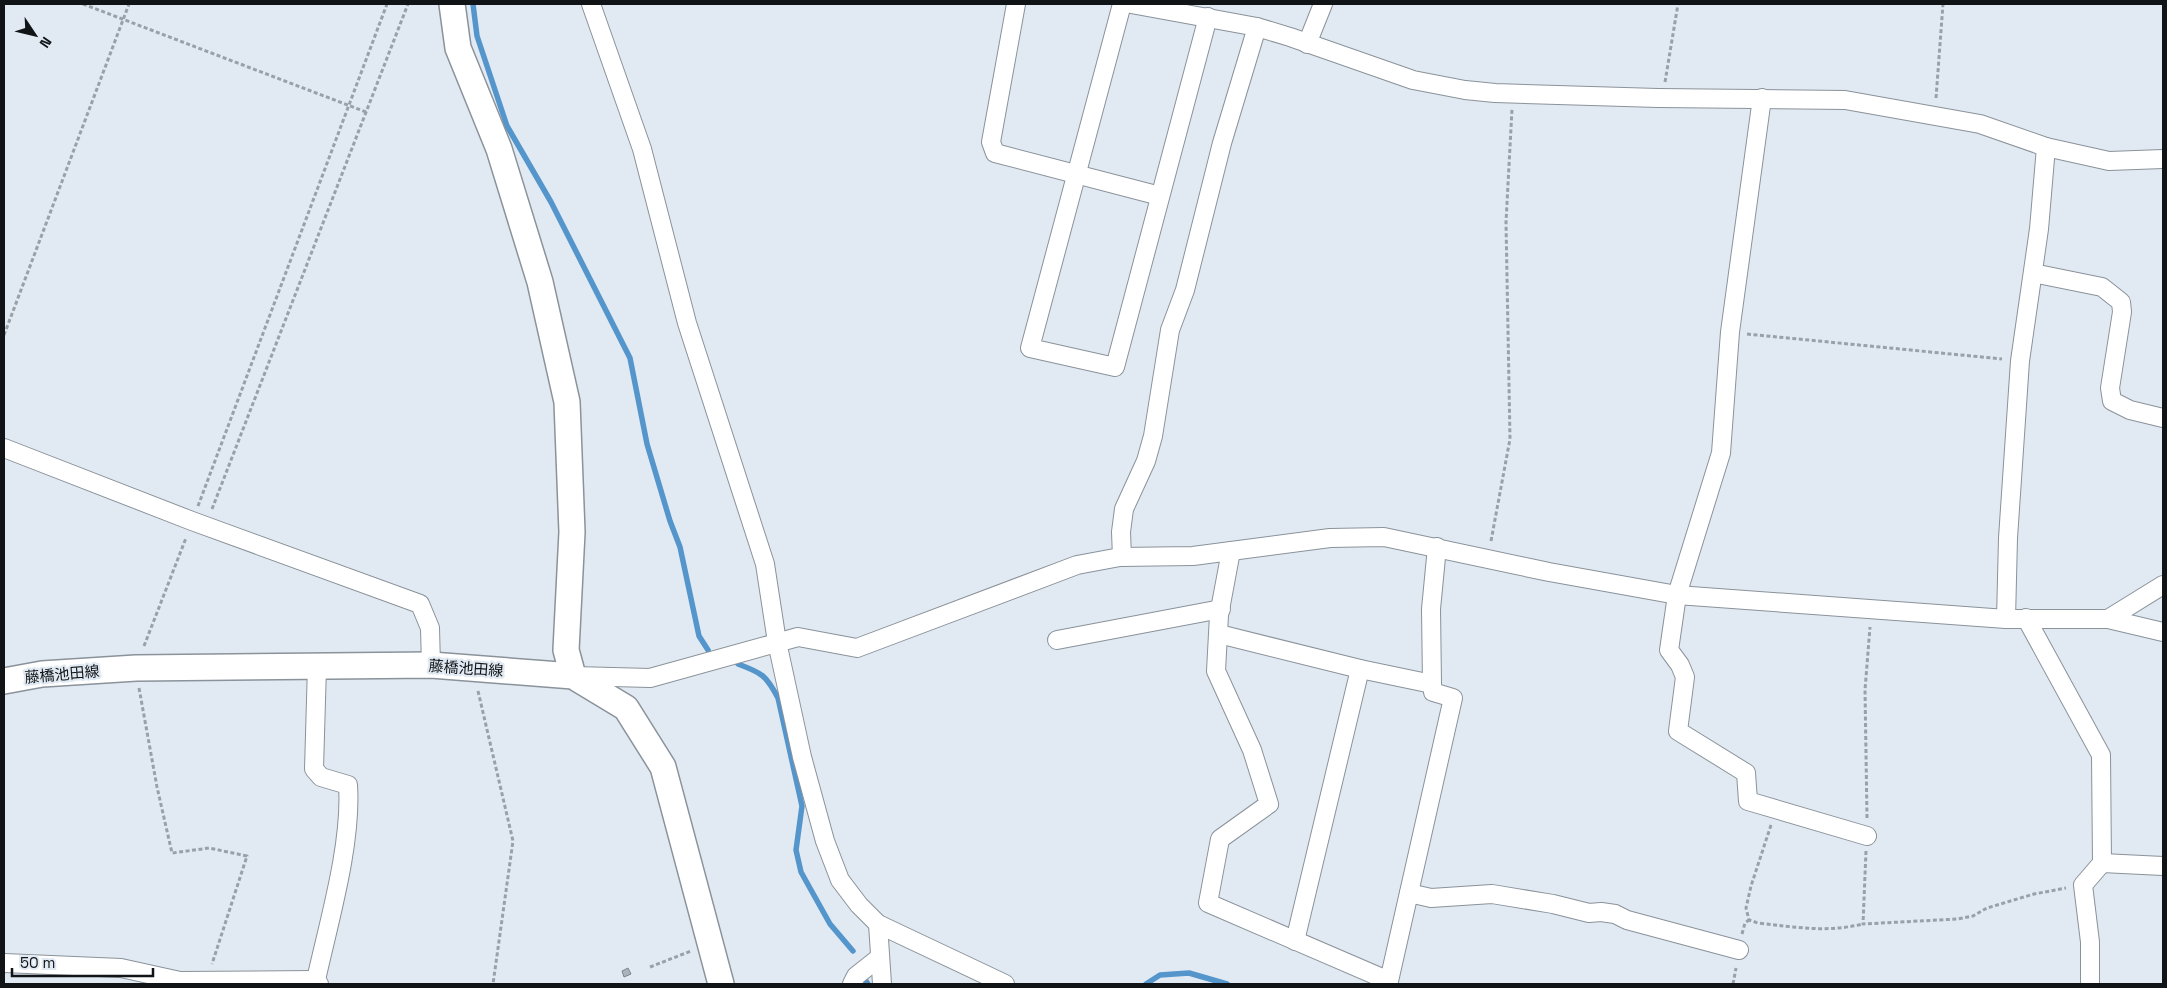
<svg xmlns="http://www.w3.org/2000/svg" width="2167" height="988" viewBox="0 0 2167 988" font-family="'Space Grotesk','Noto Sans JP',sans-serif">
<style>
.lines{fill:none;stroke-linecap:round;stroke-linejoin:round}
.stream{stroke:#5495cb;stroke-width:5.5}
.building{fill:#aab3bb;stroke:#7c848b}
.street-casing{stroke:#8a929a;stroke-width:20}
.secondary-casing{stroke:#8a929a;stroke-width:28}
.path{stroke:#99a0a7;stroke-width:3;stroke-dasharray:4 2.5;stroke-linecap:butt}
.street{stroke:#fff;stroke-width:18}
.secondary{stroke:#fff;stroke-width:25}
.labels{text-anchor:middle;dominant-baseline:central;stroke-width:4.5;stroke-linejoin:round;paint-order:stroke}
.street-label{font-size:15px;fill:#111417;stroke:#e1eaf3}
</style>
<rect width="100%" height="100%" fill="#e1eaf3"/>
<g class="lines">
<g class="stream">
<polyline points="473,4 477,36 507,126 551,202 630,358 647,444 670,521 680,547 699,636 708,650"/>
<path d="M738 664C762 673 766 675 778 698L802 806 796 850 801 872 830 924 853 951"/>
<polyline points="866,981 868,984"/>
<polyline points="1146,984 1160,975 1189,973 1227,984"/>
</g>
</g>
<polygon class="building" points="628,968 631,974 624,977 622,971"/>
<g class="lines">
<g class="street-casing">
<g id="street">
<polyline points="591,4 642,149 687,323 765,564 777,642 802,757 825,841 840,880 859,905 878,924 1005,984"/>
<polyline points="1016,4 991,142 995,153 1160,196"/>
<polyline points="1122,4 1030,348 1115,367 1208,17"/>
<polyline points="1131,4 1257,27 1290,37 1413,80 1465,90 1495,93 1658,98 1845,100 1980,124 2046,147 2109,161 2163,159"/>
<polyline points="1307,44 1323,4"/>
<polyline points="1762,98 1730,332 1721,453 1677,595 1669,650 1680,665 1685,677 1678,731 1746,773 1748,801 1867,836"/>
<polyline points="2033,273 2102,287 2121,302 2122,312 2110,388 2112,401 2130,410 2163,418"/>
<polyline points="4,448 192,521 420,604 430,628 431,665"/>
<polyline points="1231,551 1219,615 1216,671 1252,750 1269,804 1220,839 1208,903 1389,981 1453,698 1433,692 1432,684 1431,609 1437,547"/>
<polyline points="1122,557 1121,532 1124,509 1146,461 1153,436 1170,330 1185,290 1222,143 1257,27"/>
<polyline points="2026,618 2101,755 2102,863 2083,885 2090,942 2090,984"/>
<polyline points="2006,619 2008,538 2020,361 2039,229 2046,147"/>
<polyline points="2108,619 2163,585"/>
<polyline points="1219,634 1360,669 1432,684"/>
<polyline points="1057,640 1221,609"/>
<polyline points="575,676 650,678 798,637 857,648 1077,565 1120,557 1193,556 1330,538 1384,537 1549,572 1677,595 2006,619 2108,619 2163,632"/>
<polyline points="2102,863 2163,866"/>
<polyline points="1409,893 1431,898 1492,894 1553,904 1589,913 1601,912 1615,914 1627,920 1739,950"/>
<polyline points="878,924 882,984"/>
<polyline points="1295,941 1360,669"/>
<polyline points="4,963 121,968 180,981 316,980 319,984"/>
<path d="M316 980C329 921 352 844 348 785L321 777 314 769 317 666"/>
<polyline points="852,984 856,976 880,957"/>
</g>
</g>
<g class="secondary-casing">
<g id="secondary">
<polyline points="452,4 458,48 499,149 540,282 567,402 572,532 566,650 573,676"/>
<polyline points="4,681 42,674 136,668 431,665 573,676 626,708 663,767 721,984"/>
</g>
</g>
<g class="path">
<polyline points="83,4 366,112"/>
<polyline points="1665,82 1678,4"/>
<polyline points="1936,98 1943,4"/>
<polyline points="1747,334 2002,359"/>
<polyline points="4,335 129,4"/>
<polyline points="198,506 387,4"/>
<polyline points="212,509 408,4"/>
<polyline points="1491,541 1510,439 1506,222 1512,109"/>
<polyline points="144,646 186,538"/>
<polyline points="139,688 157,787 172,853 209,848 247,856 212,964"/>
<polyline points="478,691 513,841 493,984"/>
<polyline points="1867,818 1865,690 1870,627"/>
<path d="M1771 825 1751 886 1746 908 1749 920 1758 923C1796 927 1825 933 1863 924"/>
<polyline points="1866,851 1863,924 1957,919 1973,916 1987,908 2034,894 2066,888"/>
<polyline points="1742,934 1745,923 1749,920"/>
<polyline points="650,967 691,951"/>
<polyline points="1733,984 1736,968"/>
</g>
<use href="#street" class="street"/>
<use href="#secondary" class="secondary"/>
</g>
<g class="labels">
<g class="street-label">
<text transform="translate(466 668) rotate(4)">藤橋池田線</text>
<text transform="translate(62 674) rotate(-5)">藤橋池田線</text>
</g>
</g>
<rect width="2167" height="988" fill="none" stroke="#111417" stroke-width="10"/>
<g transform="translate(35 35) rotate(125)" stroke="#e1eaf3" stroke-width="4" paint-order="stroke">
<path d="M0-4L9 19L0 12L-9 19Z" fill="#111417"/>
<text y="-8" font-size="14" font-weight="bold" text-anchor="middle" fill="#111417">N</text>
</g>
<path d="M12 968v8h141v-8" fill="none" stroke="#111417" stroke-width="2.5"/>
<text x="20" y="968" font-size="15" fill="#111417" stroke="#e1eaf3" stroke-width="4" paint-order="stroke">50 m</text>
</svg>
